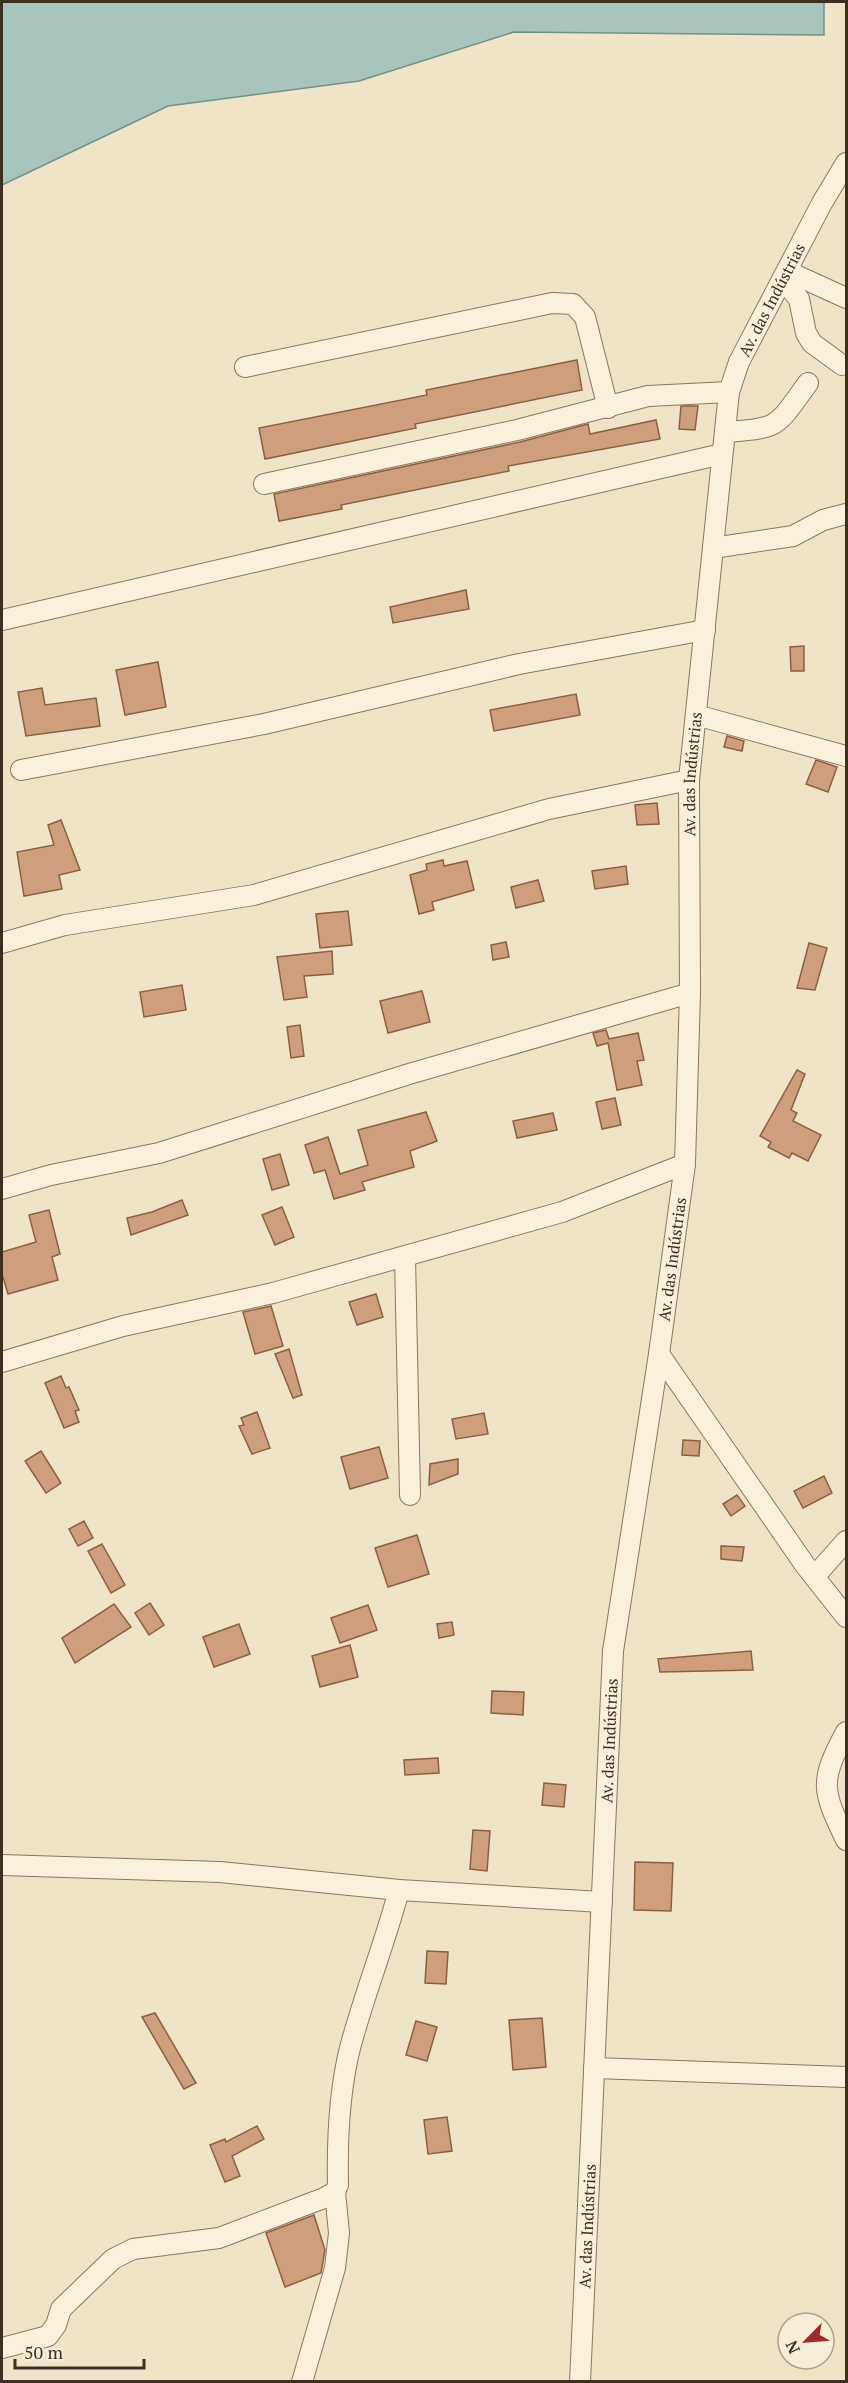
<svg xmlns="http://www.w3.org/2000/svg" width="848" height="2383" viewBox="0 0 848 2383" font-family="'PT Serif',serif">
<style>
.water{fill:#a9c4bc;stroke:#6f938a;stroke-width:1.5}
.building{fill:#cf9f7d;stroke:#8d5f41;stroke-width:1.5}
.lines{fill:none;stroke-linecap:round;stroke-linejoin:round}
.minor-casing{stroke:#8d765c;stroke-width:22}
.minor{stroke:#faf1dc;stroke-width:20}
.labels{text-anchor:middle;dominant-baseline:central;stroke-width:4.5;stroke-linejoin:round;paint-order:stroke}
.street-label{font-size:16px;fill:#3d2e20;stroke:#f7eed8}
</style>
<rect width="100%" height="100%" fill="#f0e4c8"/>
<polygon class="water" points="2,2 824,2 824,35 514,32 359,81 168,106 2,185"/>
<g class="building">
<polygon points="577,360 582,390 415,424 416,428 265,459 259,428 427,395 426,390"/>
<polygon points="681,406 698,406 695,430 679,429"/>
<polygon points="656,420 660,439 508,466 509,471 341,505 342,509 279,521 274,494 520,442 588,424 590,434"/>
<polygon points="466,590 469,609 393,623 390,607"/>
<polygon points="804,646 804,671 791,671 790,647"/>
<polygon points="158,662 166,707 125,715 116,670"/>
<polygon points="42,688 45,705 96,698 100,726 26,736 18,692"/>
<polygon points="576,694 580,715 494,731 490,710"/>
<polygon points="727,736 744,741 742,751 724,747"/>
<polygon points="816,760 837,767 828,792 806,784"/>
<polygon points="657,803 659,824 637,825 635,805"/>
<polygon points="61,820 80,870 59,875 62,889 24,896 17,852 54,845 48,825"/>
<polygon points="443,860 444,866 467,861 474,890 432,902 434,910 419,914 410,875 427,870 426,864"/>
<polygon points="626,866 628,884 595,889 592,871"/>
<polygon points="538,880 544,901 516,908 511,887"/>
<polygon points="348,911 352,945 320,948 316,914"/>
<polygon points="506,942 509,957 493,960 491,945"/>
<polygon points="809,943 827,948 815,990 797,988"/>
<polygon points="332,951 333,974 304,976 307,997 284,1000 277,957"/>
<polygon points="182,985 186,1010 144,1017 140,992"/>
<polygon points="422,991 430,1022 388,1033 380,1001"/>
<polygon points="300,1025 304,1056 291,1058 287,1027"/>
<polygon points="606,1030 609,1039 638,1033 644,1060 637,1061 642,1085 617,1090 608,1043 597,1046 593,1033"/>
<polygon points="797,1070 805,1074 791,1110 797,1113 793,1121 821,1135 808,1161 792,1153 789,1158 768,1147 771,1142 760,1136"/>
<polygon points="615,1098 621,1125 602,1129 596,1102"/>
<polygon points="426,1112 437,1141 410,1151 414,1167 362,1182 365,1190 334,1199 325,1170 314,1173 305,1145 328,1137 340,1174 368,1165 358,1130"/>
<polygon points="553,1113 557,1130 517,1138 513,1121"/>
<polygon points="280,1154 289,1185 272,1190 263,1159"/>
<polygon points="182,1200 188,1215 131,1235 127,1218 152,1212"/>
<polygon points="282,1207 294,1237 275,1245 262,1215"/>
<polygon points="49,1210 60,1254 52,1257 58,1280 8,1294 2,1274 2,1252 36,1242 29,1215"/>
<polygon points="376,1294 383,1317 357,1325 349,1302"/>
<polygon points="271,1306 283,1346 255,1354 243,1312"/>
<polygon points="289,1349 302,1395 293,1398 275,1354"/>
<polygon points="61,1376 66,1388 69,1387 79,1410 75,1411 79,1422 64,1428 45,1383"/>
<polygon points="257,1412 270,1448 252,1454 239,1426 244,1425 241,1418"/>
<polygon points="484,1413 488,1434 456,1439 452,1419"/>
<polygon points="683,1440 700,1441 699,1456 682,1455"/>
<polygon points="379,1447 388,1478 350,1489 341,1457"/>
<polygon points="41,1451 61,1483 46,1493 25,1461"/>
<polygon points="458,1459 458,1474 429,1485 430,1464"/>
<polygon points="824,1476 832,1493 803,1508 794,1491"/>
<polygon points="737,1495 745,1506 731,1516 723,1504"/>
<polygon points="84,1521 93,1538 78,1546 69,1529"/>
<polygon points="417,1535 429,1574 388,1587 375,1548"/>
<polygon points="102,1544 125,1585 111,1593 88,1551"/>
<polygon points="721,1546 744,1547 742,1561 721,1559"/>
<polygon points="150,1603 164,1625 149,1635 135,1613"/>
<polygon points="114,1604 131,1627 75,1663 62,1638"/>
<polygon points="368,1605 377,1630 340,1643 331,1618"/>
<polygon points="452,1622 454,1635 439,1638 437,1624"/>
<polygon points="239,1624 250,1654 214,1667 203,1637"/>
<polygon points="350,1645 358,1677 320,1687 312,1656"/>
<polygon points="751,1651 753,1670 660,1672 658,1659"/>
<polygon points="492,1691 524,1692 523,1715 491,1713"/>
<polygon points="438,1758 439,1773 405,1775 404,1760"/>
<polygon points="544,1783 566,1785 564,1807 542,1805"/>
<polygon points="473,1830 490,1831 487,1871 470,1869"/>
<polygon points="635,1862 673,1863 671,1911 634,1910"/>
<polygon points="427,1951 448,1952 446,1984 425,1983"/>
<polygon points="155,2013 196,2083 184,2089 142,2017"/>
<polygon points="542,2018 546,2067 513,2070 509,2020"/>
<polygon points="416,2021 437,2027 427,2061 406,2055"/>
<polygon points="447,2117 452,2151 428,2154 424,2120"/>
<polygon points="257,2126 264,2139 232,2156 240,2176 225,2182 210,2145 225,2139 226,2142"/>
<polygon points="314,2215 325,2250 321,2273 285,2287 266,2233"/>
</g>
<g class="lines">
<g class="minor-casing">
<g id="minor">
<polyline points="787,271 846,298"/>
<polyline points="783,280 799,299 806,333 812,343 842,365"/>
<polyline points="245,367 552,303 573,304 585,317 608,408"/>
<path d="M725 432C781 428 775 428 808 383"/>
<polyline points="264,484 517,430 648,396 729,392"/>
<polyline points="713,548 793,536 823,520 846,514"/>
<polyline points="2,620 722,454"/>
<polyline points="696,715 846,756"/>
<polyline points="21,770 264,724 519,664 705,630"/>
<polyline points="2,943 65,925 254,895 549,809 689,780"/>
<polyline points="2,1189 51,1175 159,1153 409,1074 690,993"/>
<polyline points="405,1257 410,1495"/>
<polyline points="659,1354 805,1565 846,1617"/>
<polyline points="2,1362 123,1326 273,1293 562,1212 685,1164"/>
<polyline points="815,1576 846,1541"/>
<path d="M846 1732C819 1782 822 1790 846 1840"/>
<polyline points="2,1865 220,1872 399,1890 602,1902"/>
<polyline points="594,2068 846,2077"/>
<polyline points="2,2348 48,2336 56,2325 61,2309 113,2259 133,2249 219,2238 324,2198 335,2192"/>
<path d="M302 2382 335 2268 339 2233 335 2192 338 2185C337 2139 339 2092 350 2048 364 1995 385 1943 399 1890"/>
<path id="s1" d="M580 2382 613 1651 659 1354 685 1164 690 993 689 780 729 392 739 362 822 203 846 163"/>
</g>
</g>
<use href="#minor" class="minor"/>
</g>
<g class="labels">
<g class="street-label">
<text stroke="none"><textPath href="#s1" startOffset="2100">Av. das Indústrias</textPath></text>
<text stroke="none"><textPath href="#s1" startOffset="1614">Av. das Indústrias</textPath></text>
<text stroke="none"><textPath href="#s1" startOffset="1128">Av. das Indústrias</textPath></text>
<text stroke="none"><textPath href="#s1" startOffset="642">Av. das Indústrias</textPath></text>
<text stroke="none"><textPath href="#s1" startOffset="156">Av. das Indústrias</textPath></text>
</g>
</g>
<rect width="848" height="2383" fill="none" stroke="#3d2e20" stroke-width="6"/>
<g transform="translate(806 2341) rotate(245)"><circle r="28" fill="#f7eed8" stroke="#ada18e" stroke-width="1.5"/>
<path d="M0-4.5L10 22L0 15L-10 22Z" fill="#9e2a2b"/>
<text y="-9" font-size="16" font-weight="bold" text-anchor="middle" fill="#3d2e20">N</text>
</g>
<path d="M15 2359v9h129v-9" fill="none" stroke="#3d2e20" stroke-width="3"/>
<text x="24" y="2359" font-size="18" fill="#3d2e20" stroke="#f7eed8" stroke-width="4.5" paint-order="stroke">50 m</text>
</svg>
